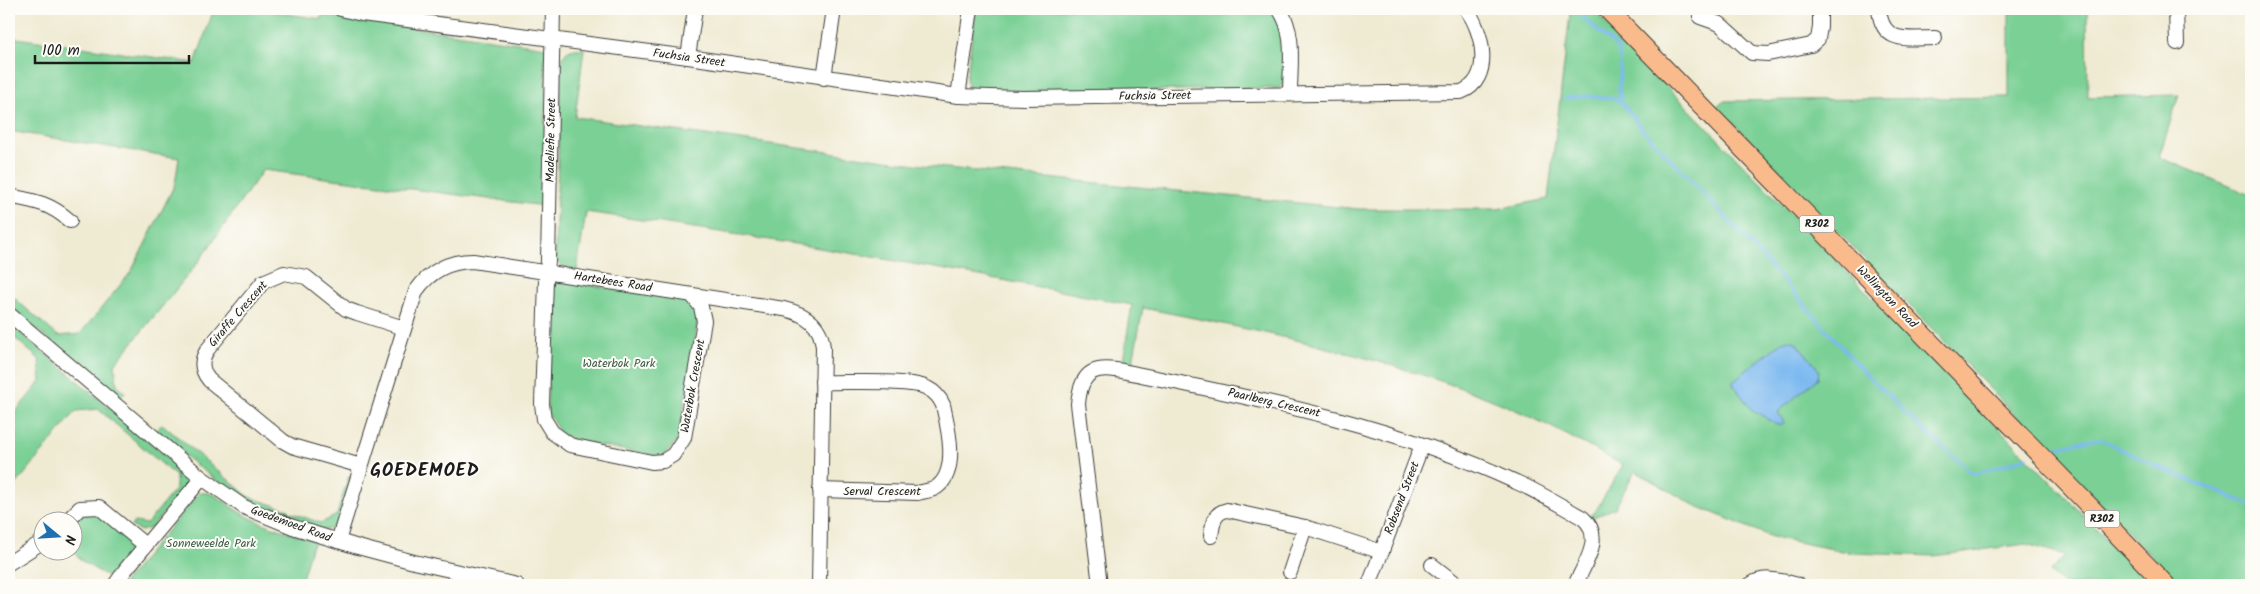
<svg xmlns="http://www.w3.org/2000/svg" width="2260" height="594" viewBox="0 0 2260 594" font-family="Kalam,sans-serif">
<style>
.green{fill:#7ad095;stroke:#4b7658}
.water{fill:#7db9f0;stroke:#4c6a86}
.lines{fill:none;stroke-linecap:round;stroke-linejoin:round}
.stream{stroke:#7db9f0;stroke-width:3}
.minor-casing{stroke:#3c3b37;stroke-width:16}
.major-casing{stroke:#3c3b37;stroke-width:20}
.minor{stroke:#fff;stroke-width:14}
.major{stroke:#fabb8c;stroke-width:18}
.labels{text-anchor:middle;dominant-baseline:central;stroke-width:4;stroke-linejoin:round;paint-order:stroke}
.shield{fill:#fdfcf7;stroke:#605f5e;stroke-width:1}
.shield-label{font-size:11px;font-weight:bold;fill:#1c1c1c}
.street-label{font-size:12px;fill:#1c1c1c;stroke:#fdfcf7}
.park-label{font-size:12px;fill:#3d5b46;stroke:#fdfcf7}
.district-label{font-size:18px;font-weight:bold;letter-spacing:1px;fill:#1c1c1c;stroke:#fdfcf7}
</style>
<rect width="100%" height="100%" fill="#fdfcf7"/>
<filter id="ink" filterUnits="userSpaceOnUse"><feTurbulence type="fractalNoise" baseFrequency=".02" numOctaves="2"/><feDisplacementMap in="SourceGraphic" scale="10" xChannelSelector="R" yChannelSelector="G"/><feConvolveMatrix kernelMatrix="1 2 1 2 8 2 1 2 1" color-interpolation-filters="sRGB"/></filter>
<filter id="wash" filterUnits="userSpaceOnUse"><feTurbulence type="fractalNoise" baseFrequency=".0096" numOctaves="4" result="noise"/><feDisplacementMap in="SourceGraphic" scale="20" xChannelSelector="R" yChannelSelector="G"/><feGaussianBlur stdDeviation="1.12" result="paint"/><feColorMatrix in="noise" values="0 0 0 0 0 0 0 0 0 0 0 0 0 0 0 0 0 1.4 0 .05"/><feComposite in="paint" operator="in"/></filter>
<g filter="url(#wash)">
<rect width="100%" height="100%" fill="#efead2"/>
<g class="green">
<polygon points="214,9 254,9 321,19 324,9 333,11 345,18 546,47 544,206 263,170 197,264 115,364 117,385 125,392 119,399 9,306 14,298 58,336 80,334 131,272 175,184 179,158 9,131 9,37 195,63"/>
<polygon points="976,9 1273,9 1284,25 1285,83 1279,88 977,94 970,91 966,80"/>
<path d="M1565 9H1592L2151 585H2065L2050 572 2065 555 2026 544 1934 556 1853 553 1772 537 1694 505 1635 471 1615 508 1591 518 1589 516 1595 512 1623 465C1576 440 1530 414 1480 395 1371 354 1257 330 1143 308L1132 367 1122 366 1132 305C951 269 769 238 586 212L577 270C566 268 558 267 555 256L561 64C563 50 572 48 584 49L575 117 937 167 1359 209H1497L1548 199 1570 14Z"/>
<polygon points="2009,9 2087,9 2088,97 2179,95 2159,157 2251,195 2251,585 2179,585 1717,106 1723,101 2009,97"/>
<polygon points="562,281 687,300 699,312 679,439 662,457 579,442 561,434 547,412 551,291 556,284"/>
<polygon points="9,323 185,472 186,480 185,487 151,528 141,531 131,526 134,522 147,524 176,488 176,476 98,409 76,411 9,493 9,420 41,381 39,359 9,333"/>
<path d="M162 424 249 497 289 510V512L321 523 337 515 348 477 351 478 338 524C327 534 315 528 303 524 241 505 203 471 155 431Z"/>
<path d="M199 493C213 490 225 503 236 510 260 525 289 532 315 541L311 548 300 585H122Z"/>
<path d="M92 512C106 517 126 533 130 547L128 555 111 579 82 561 73 551V522L79 516Z"/>
</g>
<polygon class="water" points="1789,340 1796,342 1819,370 1818,378 1778,412 1784,423 1780,426 1751,409 1733,384 1733,381 1782,342"/>
<g class="lines">
<g class="stream">
<polyline points="1573,9 1618,48 1620,60"/>
<polyline points="1620,65 1619,90 1622,103"/>
<polyline points="1565,98 1587,96 1616,99 1622,103 1643,130 1746,239 1862,370 1920,427 1971,472 1977,474 2027,457"/>
<polyline points="2048,450 2091,439 2102,440 2160,468 2251,505"/>
</g>
</g>
</g>
<g filter="url(#ink)">
<g class="lines">
<g class="minor-casing">
<g id="minor">
<path d="M341 9 362 14 688 57 958 96 1023 98 1461 92C1494 80 1483 30 1466 9"/>
<polyline points="553,9 548,261 546,280 542,404 544,419 552,432 570,445 652,462 663,461 673,455 684,438 704,321 701,307 692,295"/>
<path d="M1279 9C1296 32 1290 66 1290 93"/>
<path d="M1879 9C1882 45 1908 38 1935 38"/>
<polyline points="2176,9 2177,43"/>
<polyline points="1700,17 1720,24 1752,53 1768,54 1811,45 1818,39 1820,27 1820,9"/>
<polyline points="688,57 695,9"/>
<polyline points="824,78 834,9"/>
<polyline points="958,96 971,9"/>
<path d="M9 196C35 201 50 203 70 221"/>
<polyline points="9,314 202,478 244,507 293,527 358,547 414,562 517,585"/>
<path d="M361 466 292 446 283 441 209 380C201 370 200 360 208 349L263 282 284 273 306 277 346 309 357 313 404 328"/>
<path d="M820 490 918 493C924 491 932 491 937 487 959 471 948 427 943 405 940 398 935 392 927 388 912 379 843 383 822 382"/>
<polyline points="66,522 80,508 99,507 145,545"/>
<path d="M1211 536C1213 524 1213 513 1227 510L1305 527 1382 552"/>
<path d="M338 541 416 291C430 271 449 261 473 261L784 309C806 314 821 324 823 347L819 585"/>
<polyline points="9,563 42,542"/>
<polyline points="1432,565 1458,585"/>
<polyline points="1290,572 1305,527"/>
<polyline points="115,585 126,569 202,478"/>
<path d="M1100 585 1078 404C1081 369 1096 365 1127 372 1259 399 1393 425 1516 482 1539 492 1561 506 1583 518 1605 537 1584 565 1575 585"/>
<polyline points="1369,585 1422,445"/>
<path d="M1750 585C1765 574 1782 582 1799 585"/>
</g>
</g>
<g class="major-casing">
<polyline id="major" points="1607,9 2166,585"/>
</g>
<use href="#minor" class="minor"/>
<use href="#major" class="major"/>
</g>
</g>
<g class="labels">
<g class="shield">
<rect x="1799.5" y="215.5" width="35" height="17" rx="4"/>
<rect x="2084.5" y="510.5" width="35" height="17" rx="4"/>
</g>
<g class="shield-label">
<text x="1817" y="224">R302</text>
<text x="2102" y="519">R302</text>
</g>
<g class="street-label">
<text transform="translate(689 58) rotate(8)">Fuchsia Street</text>
<text transform="translate(1155 96) rotate(-1)">Fuchsia Street</text>
<text transform="translate(551 140) rotate(-89)">Madeliefie Street</text>
<text transform="translate(613 282) rotate(9)">Hartebees Road</text>
<text transform="translate(1887 297) rotate(46)">Wellington Road</text>
<text transform="translate(238 314) rotate(-49)">Giraffe Crescent</text>
<text transform="translate(693 386) rotate(-80)">Waterbok Crescent</text>
<text transform="translate(1274 403) rotate(13)">Paarlberg Crescent</text>
<text x="882" y="491">Serval Crescent</text>
<text transform="translate(1402 498) rotate(-69)">Robsend Street</text>
<text transform="translate(291 524) rotate(20)">Goedemoed Road</text>
</g>
<g class="park-label">
<text x="619" y="363">Waterbok Park</text>
<text x="211" y="543">Sonneweelde Park</text>
</g>
<g class="district-label">
<text x="425" y="471">GOEDEMOED</text>
</g>
</g>
<rect width="2260" height="594" fill="none" stroke="#fdfcf7" stroke-width="30"/>
<g transform="translate(58 536) rotate(108)"><circle r="24" fill="#fdfcf7" stroke="#a3a29f"/>
<path d="M0-4L9 19L0 12L-9 19Z" fill="#1f6fb2"/>
<text y="-8" font-size="14" font-weight="bold" text-anchor="middle" fill="#1c1c1c">N</text>
</g>
<path d="M35 55v8h154v-8" fill="none" stroke="#1c1c1c" stroke-width="2.5"/>
<text x="42" y="55" font-size="15" fill="#1c1c1c" stroke="#fdfcf7" stroke-width="4" paint-order="stroke">100 m</text>
</svg>
